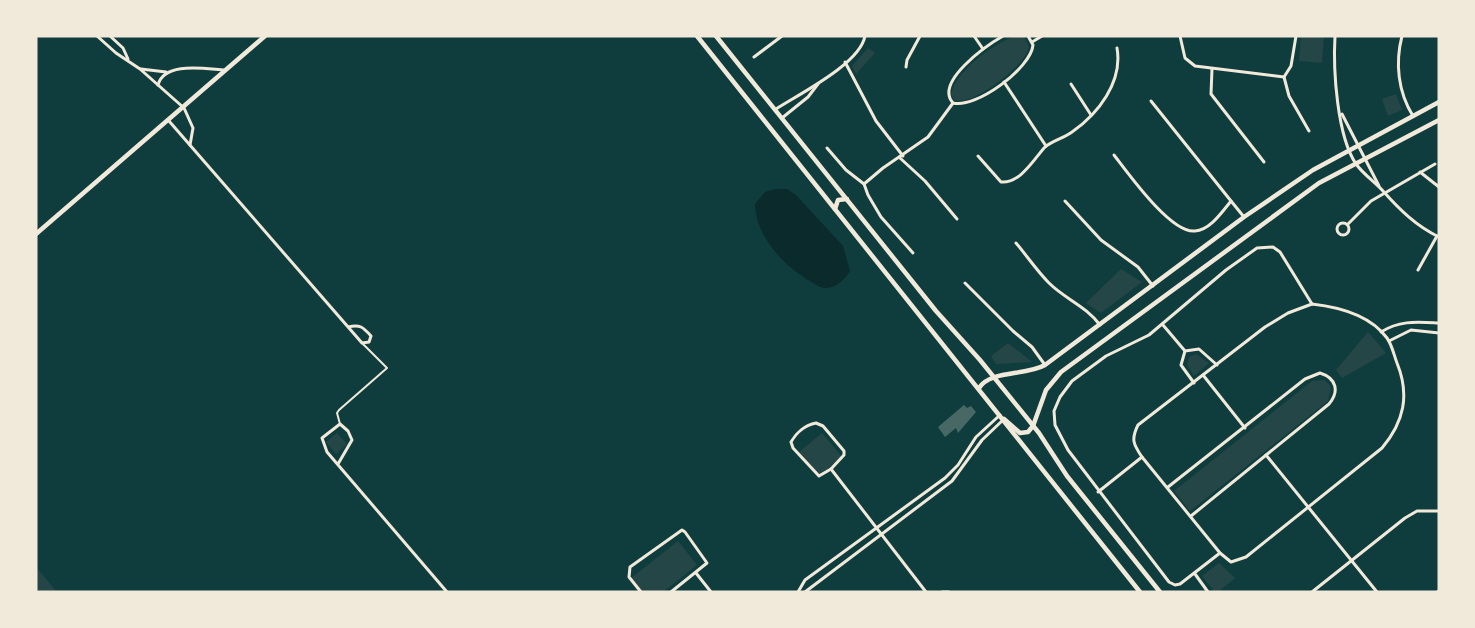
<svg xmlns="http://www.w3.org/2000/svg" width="1475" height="628" viewBox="0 0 1475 628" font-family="Quicksand,sans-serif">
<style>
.green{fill:#244646}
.water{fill:#0a2a2b}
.building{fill:#486865}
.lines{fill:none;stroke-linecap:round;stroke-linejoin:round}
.service{stroke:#f1e9da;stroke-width:2}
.minor{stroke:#f1e9da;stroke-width:3}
.tertiary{stroke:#f1e9da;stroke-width:4.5}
.secondary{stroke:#f1e9da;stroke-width:4.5}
</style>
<rect width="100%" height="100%" fill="#0f3d3e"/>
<g class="green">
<path d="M1014 36 1024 37 1029 46C1027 65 972 107 954 100L951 94C956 71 992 45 1014 36Z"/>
<polygon points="1301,36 1324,36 1322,63 1299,61"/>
<polygon points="868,48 875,53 856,74 852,66"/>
<polygon points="1396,94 1402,110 1388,116 1382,99"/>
<polygon points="1121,269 1142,282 1101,313 1086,303"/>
<polygon points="1368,332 1386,353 1342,378 1336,370"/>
<polygon points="1008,343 1032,362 996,364 991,356"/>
<polygon points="1196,354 1209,363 1194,376 1187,365 1189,357"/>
<polygon points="1325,380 1331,387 1328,401 1190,511 1174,491 1312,381"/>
<polygon points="337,433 347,444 336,454 326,442"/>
<polygon points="822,433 842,457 820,476 799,452"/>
<polygon points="678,541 697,565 663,592 641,592 630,579"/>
<polygon points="1219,563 1235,578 1218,592 1215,592 1202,576"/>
<polygon points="36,567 57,592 36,592"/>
</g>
<path class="water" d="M775 189H787L796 195 843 246 850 271C845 279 836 288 826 288 819 288 814 283 808 280 782 264 756 236 755 204L765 192Z"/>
<polygon class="building" points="964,405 967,408 971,406 976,412 958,433 956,428 945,437 938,427"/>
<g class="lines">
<polyline class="service" points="340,424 337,413 339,410 387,368 362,343"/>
<g class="minor">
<polyline points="97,36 116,53 140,69 184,108 193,128 190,145"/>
<polyline points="110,36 123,48 128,59"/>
<polyline points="974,36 983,49"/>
<path d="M1003 36C987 45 934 82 953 103 976 109 1031 68 1033 45L1028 36"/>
<polyline points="1180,36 1185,58 1195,66 1284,77 1291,66 1296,36"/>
<path d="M1335 36C1333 70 1337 136 1356 164 1364 175 1374 181 1383 191 1399 209 1416 226 1439 237"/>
<path d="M1402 36C1395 63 1398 92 1413 116"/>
<polyline points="1032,42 1042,36"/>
<polyline points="754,57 782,36"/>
<polyline points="845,62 876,121 903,156"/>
<polyline points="906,67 907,60 920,36"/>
<polyline points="141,69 166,72"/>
<polyline points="1212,69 1211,94 1264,162"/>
<polyline points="1284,77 1289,96 1309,131"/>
<polyline points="1004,82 1046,146"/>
<polyline points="1071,84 1091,115"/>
<path d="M158 85C164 61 206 69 225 70"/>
<path d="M776 109C799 94 860 64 865 36"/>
<polyline points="1342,114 1379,186"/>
<polyline points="782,118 808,97 818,84"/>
<path d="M169 121 362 343 369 342 371 336C363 327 360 324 348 327"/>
<polyline points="827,148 846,170 864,184 868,195 881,217 913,253"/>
<path d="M1114 155C1128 173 1171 234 1195 231 1210 230 1222 212 1231 201L1151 101"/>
<path d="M978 156 1001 182C1020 184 1034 159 1045 147 1052 141 1064 138 1072 132 1098 114 1123 82 1117 48"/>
<polyline points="900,158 925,181 957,219"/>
<polyline points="1420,172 1439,187"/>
<polyline points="864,184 883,168 928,137 953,103"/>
<polyline points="1065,201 1101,240 1138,267 1153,286"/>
<polyline points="1231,201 1244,217"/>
<circle cx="1343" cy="229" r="6"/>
<polyline points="1348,224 1371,201 1435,164"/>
<path d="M1016 243C1027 256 1037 271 1049 283 1065 299 1086 306 1100 325"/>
<polyline points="1418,270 1437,236"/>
<polyline points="965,283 1013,331 1032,347 1045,365"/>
<path d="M1312 304C1339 307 1370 315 1387 338 1392 345 1394 355 1397 363 1410 395 1404 422 1382 448L1246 557 1231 562 1220 553 1142 457C1133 444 1131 439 1138 425L1265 327 1288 313Z"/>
<polyline points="1163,325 1185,351"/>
<path d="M1381 332C1400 320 1417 322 1439 323"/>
<polyline points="1389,341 1411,330 1439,333"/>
<polyline points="1203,375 1245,428"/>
<polyline points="1194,383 1181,365 1185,351 1199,349 1217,365"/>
<path d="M816 423 823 426 844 451V455L831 469 819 476 793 448 791 442C796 433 805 425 816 423Z"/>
<polyline points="1266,455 1377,592"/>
<polyline points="338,464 352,440 348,431 340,424 322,438 327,452 447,592"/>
<polyline points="831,469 926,592"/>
<path d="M1168 487 1305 379 1320 373C1336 378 1340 391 1329 404L1191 516"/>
<polyline points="1098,492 1142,457"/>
<polyline points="1220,553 1180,584 1175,585 1169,582 1068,450 1055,425 1054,411 1060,397 1072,381 1106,356 1149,335 1226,270 1257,248 1273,247 1280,252 1312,304"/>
<polyline points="696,573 711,592"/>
<polyline points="1195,574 1208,592"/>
<polyline points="641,592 629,577 630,567 682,530 685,532 707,563 671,592"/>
<polyline points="798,592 805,580 945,478 958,465 976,437 1000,415"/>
<polyline points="805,592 952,481 982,440 1003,420"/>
<polyline points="942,592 949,592"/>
<polyline points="1312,592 1405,518 1417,511 1439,511"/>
<polyline points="1437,592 1439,591"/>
</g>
<g class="tertiary">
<polyline points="36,234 265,36"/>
<path d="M979 388C990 370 1026 376 1045 365L1244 217 1313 170 1439 102"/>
<polyline points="1004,419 1020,433 1028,432 1033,426 1046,390 1061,372 1319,183 1439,120"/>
</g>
<g class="secondary">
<polyline points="697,36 1140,592"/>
<polyline points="716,36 936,311 980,360 1039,433 1067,476 1160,592"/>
<polyline points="835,209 838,200 847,199"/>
</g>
</g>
<rect width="1475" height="628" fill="none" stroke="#f1e9da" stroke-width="75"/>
</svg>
